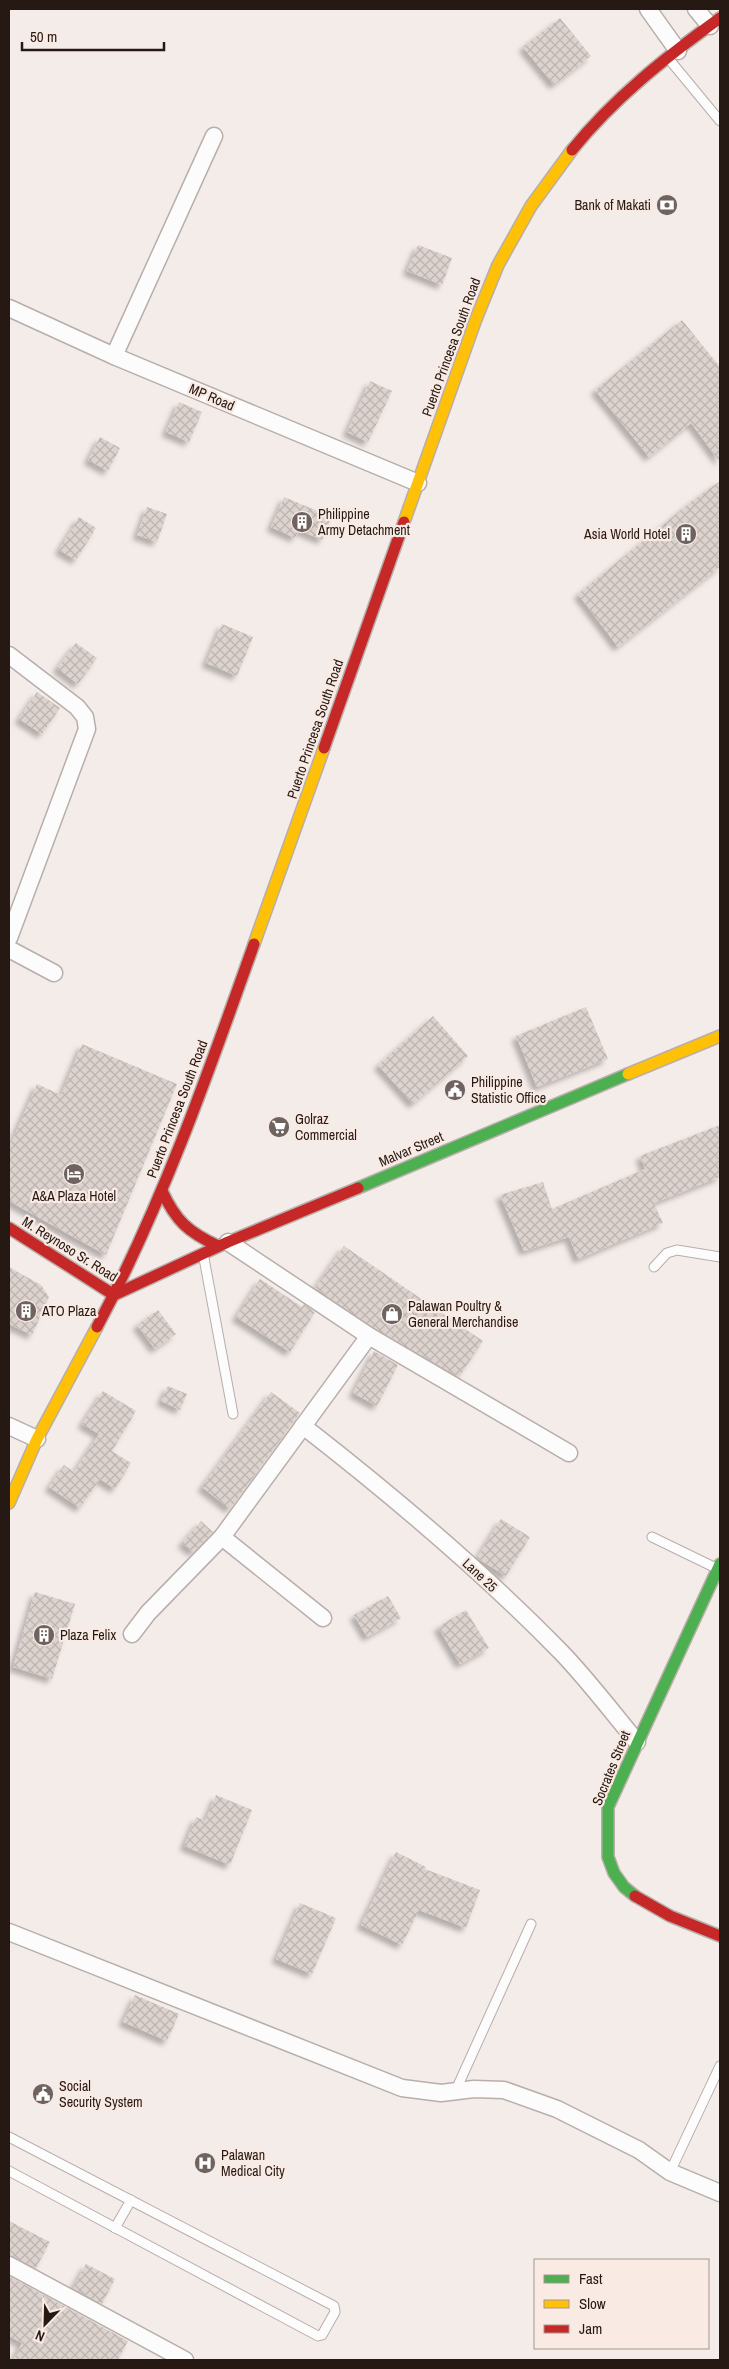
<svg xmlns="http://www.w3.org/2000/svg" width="729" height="2369" viewBox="0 0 729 2369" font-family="'Archivo Narrow',sans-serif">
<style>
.building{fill:url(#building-cross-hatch);filter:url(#shadow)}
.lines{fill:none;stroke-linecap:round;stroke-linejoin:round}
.lane-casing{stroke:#b8aeaa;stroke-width:11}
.street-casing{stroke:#b8aeaa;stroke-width:19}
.fast-casing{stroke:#b8aeaa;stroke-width:14}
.slow-casing{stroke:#b8aeaa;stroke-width:14}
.jam-casing{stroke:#b8aeaa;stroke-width:14}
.lane{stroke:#fdfcfc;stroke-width:9}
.street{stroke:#fdfcfc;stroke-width:16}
.fast{stroke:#4caf50;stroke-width:11}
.slow{stroke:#ffc107;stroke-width:11}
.jam{stroke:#c62828;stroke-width:11}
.labels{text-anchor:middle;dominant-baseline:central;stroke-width:4.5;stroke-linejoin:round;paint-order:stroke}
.poi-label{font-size:14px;fill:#261913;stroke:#f9eae4;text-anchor:start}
.street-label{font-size:14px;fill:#261913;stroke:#f9eae4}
</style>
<defs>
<pattern id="building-cross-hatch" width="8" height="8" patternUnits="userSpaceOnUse" patternTransform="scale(1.25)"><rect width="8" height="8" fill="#dcd2ce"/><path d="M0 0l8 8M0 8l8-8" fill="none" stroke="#bdb4b0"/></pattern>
<filter id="shadow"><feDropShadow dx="-4.5" dy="4.5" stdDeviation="2.5" flood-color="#0004"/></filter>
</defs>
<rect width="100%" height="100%" fill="#f4ece9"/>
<g class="building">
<polygon points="560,18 591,56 554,85 523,47"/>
<polygon points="418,245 452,258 442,285 407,271"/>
<polygon points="682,320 720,367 720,462 691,423 649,457 595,390"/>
<polygon points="370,381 392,391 368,442 347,432"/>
<polygon points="179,402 202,412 189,442 166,432"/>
<polygon points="100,437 120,448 108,471 88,460"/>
<polygon points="720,481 720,567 618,647 578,594 692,501"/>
<polygon points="284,497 332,517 322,540 299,530 295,538 271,527"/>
<polygon points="147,507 167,514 157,542 137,535"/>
<polygon points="79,517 96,528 76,560 59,550"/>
<polygon points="222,624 253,637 237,676 206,663"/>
<polygon points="76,643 97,658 78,684 57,668"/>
<polygon points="37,692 60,708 42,734 19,719"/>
<polygon points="586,1007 608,1059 537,1087 516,1036"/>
<polygon points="433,1016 468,1056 413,1104 378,1065"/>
<polygon points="82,1044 177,1084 106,1255 9,1201 9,1148 37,1084 61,1095"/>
<polygon points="720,1125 720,1177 654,1203 663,1223 578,1259 569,1237 524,1251 500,1195 543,1182 552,1209 645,1169 640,1156"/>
<polygon points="344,1246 483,1341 459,1377 374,1328 315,1288"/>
<polygon points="9,1267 41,1285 49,1297 32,1335 9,1324"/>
<polygon points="260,1279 302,1307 304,1304 315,1312 290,1352 236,1317"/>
<polygon points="158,1310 176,1334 155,1349 137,1325"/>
<polygon points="374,1351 398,1365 377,1406 353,1393"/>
<polygon points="168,1386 187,1394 180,1410 161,1401"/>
<polygon points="103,1391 136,1411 112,1451 131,1463 115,1489 100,1479 80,1508 49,1487 64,1465 74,1472 99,1434 82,1424"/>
<polygon points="271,1392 300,1413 230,1509 202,1487"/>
<polygon points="501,1519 530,1537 506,1576 477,1558"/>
<polygon points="201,1521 213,1532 193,1552 182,1543"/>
<polygon points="35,1592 75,1604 52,1679 13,1667"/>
<polygon points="388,1596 401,1618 367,1637 354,1615"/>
<polygon points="466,1610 489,1648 460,1664 438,1627"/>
<polygon points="216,1795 252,1810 230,1865 184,1846 196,1817 205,1821"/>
<polygon points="396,1852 426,1867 425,1869 480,1890 466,1928 419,1910 402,1945 361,1925"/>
<polygon points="300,1903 336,1918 312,1974 276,1959"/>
<polygon points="135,1995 179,2014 167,2041 123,2022"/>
<polygon points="9,2221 50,2242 36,2268 9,2255"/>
<polygon points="86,2264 115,2279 102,2304 73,2288"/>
<polygon points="9,2276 128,2341 118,2360 13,2360 22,2343 9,2336"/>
</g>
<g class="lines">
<g class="lane-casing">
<g id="lane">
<polyline points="668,58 720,121"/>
<polyline points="203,1253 233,1414"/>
<polyline points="654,1267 667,1253 677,1250 720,1257"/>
<polyline points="652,1537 718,1569"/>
<polyline points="455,2092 531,1924"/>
<polyline points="9,2137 334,2306 335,2312 322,2335 318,2336 9,2171"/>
<polyline points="670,2172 720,2066"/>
<polyline points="115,2228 131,2200"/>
</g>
</g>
<g class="street-casing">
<g id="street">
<polyline points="648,9 678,51"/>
<polyline points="696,9 710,26"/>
<polyline points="9,308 114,356 418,483"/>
<polyline points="114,356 214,136"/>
<polyline points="9,655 77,707 85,717 87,729 9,938"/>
<polyline points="9,949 54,973"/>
<polyline points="228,1242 369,1336 569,1453"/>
<polyline points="9,1426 37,1439"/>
<path d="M303 1426C393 1496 481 1570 561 1652 588 1680 612 1712 637 1742"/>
<polyline points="222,1537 323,1618"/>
<polyline points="132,1634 148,1613 222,1537 369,1336"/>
<polyline points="9,1932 402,2088 441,2093 474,2089 504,2090 557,2109 639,2150 670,2172 720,2193"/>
<polyline points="9,2265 185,2360"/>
</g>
</g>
<g class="fast-casing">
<g id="fast">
<polyline points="358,1188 628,1074"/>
<polyline points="635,1896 624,1887 614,1873 608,1857 608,1807 720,1564"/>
</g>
</g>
<g class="slow-casing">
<g id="slow">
<polyline points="404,522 476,319 498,265 531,206 572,150"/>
<polyline points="254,944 324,748"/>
<polyline points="628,1074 720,1036"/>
<polyline points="9,1503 37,1439 97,1327"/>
</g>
</g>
<g class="jam-casing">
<g id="jam">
<path d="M572 150C614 98 666 57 720 18"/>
<polyline points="324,748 404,522"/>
<path d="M162 1191C176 1221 188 1232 218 1246"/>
<polyline points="9,1228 114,1295 228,1242 358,1188"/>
<path d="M97 1327C162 1205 208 1074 254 944"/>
<polyline points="635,1896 670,1916 720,1936"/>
</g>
</g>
<use href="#lane" class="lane"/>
<use href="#street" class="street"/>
<use href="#fast" class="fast"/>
<use href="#slow" class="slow"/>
<use href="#jam" class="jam"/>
</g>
<defs>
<g id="bank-disc" transform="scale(1.125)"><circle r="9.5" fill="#6e635e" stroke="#f9eae4"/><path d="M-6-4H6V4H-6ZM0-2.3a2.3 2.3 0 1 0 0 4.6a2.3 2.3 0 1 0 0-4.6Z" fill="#fff"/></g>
<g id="building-disc" transform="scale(1.125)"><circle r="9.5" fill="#6e635e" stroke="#f9eae4"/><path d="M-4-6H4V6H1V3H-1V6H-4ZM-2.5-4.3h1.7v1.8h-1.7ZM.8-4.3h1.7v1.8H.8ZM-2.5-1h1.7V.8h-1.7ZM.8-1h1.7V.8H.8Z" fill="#fff"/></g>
<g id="civic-disc" transform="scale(1.125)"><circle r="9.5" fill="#6e635e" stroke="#f9eae4"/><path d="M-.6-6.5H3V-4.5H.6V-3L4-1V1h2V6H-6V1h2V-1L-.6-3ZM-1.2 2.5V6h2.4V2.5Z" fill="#fff"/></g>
<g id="supermarket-disc" transform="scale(1.125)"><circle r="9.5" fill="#6e635e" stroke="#f9eae4"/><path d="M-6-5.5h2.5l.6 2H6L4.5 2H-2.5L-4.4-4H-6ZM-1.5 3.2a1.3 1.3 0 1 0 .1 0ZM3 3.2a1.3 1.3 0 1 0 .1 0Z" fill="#fff"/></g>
<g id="hotel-disc" transform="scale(1.125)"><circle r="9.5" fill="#6e635e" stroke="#f9eae4"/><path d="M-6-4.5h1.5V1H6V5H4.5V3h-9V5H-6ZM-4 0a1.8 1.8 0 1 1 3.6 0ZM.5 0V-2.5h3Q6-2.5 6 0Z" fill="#fff"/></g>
<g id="shop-disc" transform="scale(1.125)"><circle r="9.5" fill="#6e635e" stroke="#f9eae4"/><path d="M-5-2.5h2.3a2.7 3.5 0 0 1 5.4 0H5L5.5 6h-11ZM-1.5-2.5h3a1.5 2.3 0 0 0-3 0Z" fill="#fff"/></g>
<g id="hospital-disc" transform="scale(1.125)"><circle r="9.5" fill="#6e635e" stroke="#f9eae4"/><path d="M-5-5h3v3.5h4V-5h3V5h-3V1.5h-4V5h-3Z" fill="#fff"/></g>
</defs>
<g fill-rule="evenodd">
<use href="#bank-disc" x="667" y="205"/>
<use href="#building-disc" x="302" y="522"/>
<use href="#building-disc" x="686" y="534"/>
<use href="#civic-disc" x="455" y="1090"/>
<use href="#supermarket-disc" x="279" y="1127"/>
<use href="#hotel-disc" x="74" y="1174"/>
<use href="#building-disc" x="26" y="1311"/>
<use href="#shop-disc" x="392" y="1314"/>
<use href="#building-disc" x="44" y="1635"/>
<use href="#civic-disc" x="43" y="2094"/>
<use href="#hospital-disc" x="205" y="2163"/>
</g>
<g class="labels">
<g class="poi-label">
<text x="651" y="205" text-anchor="end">Bank of Makati</text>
<text x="318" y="514">Philippine<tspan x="318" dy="16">Army Detachment</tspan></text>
<text x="670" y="534" text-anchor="end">Asia World Hotel</text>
<text x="471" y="1082">Philippine<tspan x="471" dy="16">Statistic Office</tspan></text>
<text x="295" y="1119">Golraz<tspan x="295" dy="16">Commercial</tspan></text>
<text x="74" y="1196" text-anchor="middle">A&amp;A Plaza Hotel</text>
<text x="408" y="1306">Palawan Poultry &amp;<tspan x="408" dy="16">General Merchandise</tspan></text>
<text x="42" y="1311">ATO Plaza</text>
<text x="60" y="1635">Plaza Felix</text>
<text x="59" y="2086">Social<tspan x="59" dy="16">Security System</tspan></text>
<text x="221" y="2155">Palawan<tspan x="221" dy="16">Medical City</tspan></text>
</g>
<g class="street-label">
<text transform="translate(451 347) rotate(-70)">Puerto Princesa South Road</text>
<text transform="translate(212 397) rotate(23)">MP Road</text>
<text transform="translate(315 729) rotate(-71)">Puerto Princesa South Road</text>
<text transform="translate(177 1109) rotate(-69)">Puerto Princesa South Road</text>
<text transform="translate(411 1149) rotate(-23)">Malvar Street</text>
<text transform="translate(70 1249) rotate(32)">M. Reynoso Sr. Road</text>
<text transform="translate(480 1575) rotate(43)">Lane 25</text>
<text transform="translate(611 1768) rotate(-68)">Socrates Street</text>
</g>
</g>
<rect width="729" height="2369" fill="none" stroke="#261913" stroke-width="20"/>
<rect x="534" y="2259" width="175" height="90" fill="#f9eae4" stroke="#a59690"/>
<rect x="544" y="2275" width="25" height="8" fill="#4caf50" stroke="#a59690"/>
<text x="579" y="2284" font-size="15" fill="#261913">Fast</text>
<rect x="544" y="2300" width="25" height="8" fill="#ffc107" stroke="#a59690"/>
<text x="579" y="2309" font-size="15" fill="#261913">Slow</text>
<rect x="544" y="2325" width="25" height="8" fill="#c62828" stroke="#a59690"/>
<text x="579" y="2334" font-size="15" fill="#261913">Jam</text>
<g transform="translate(45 2324) rotate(203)" stroke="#f9eae4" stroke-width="4" paint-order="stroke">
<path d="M0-4L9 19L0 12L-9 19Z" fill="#261913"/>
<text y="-8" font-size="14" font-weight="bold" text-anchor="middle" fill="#261913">N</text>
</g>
<path d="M22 42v8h142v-8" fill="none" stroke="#261913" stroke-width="2.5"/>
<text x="30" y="42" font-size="15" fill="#261913" stroke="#f9eae4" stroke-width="4" paint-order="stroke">50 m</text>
</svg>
